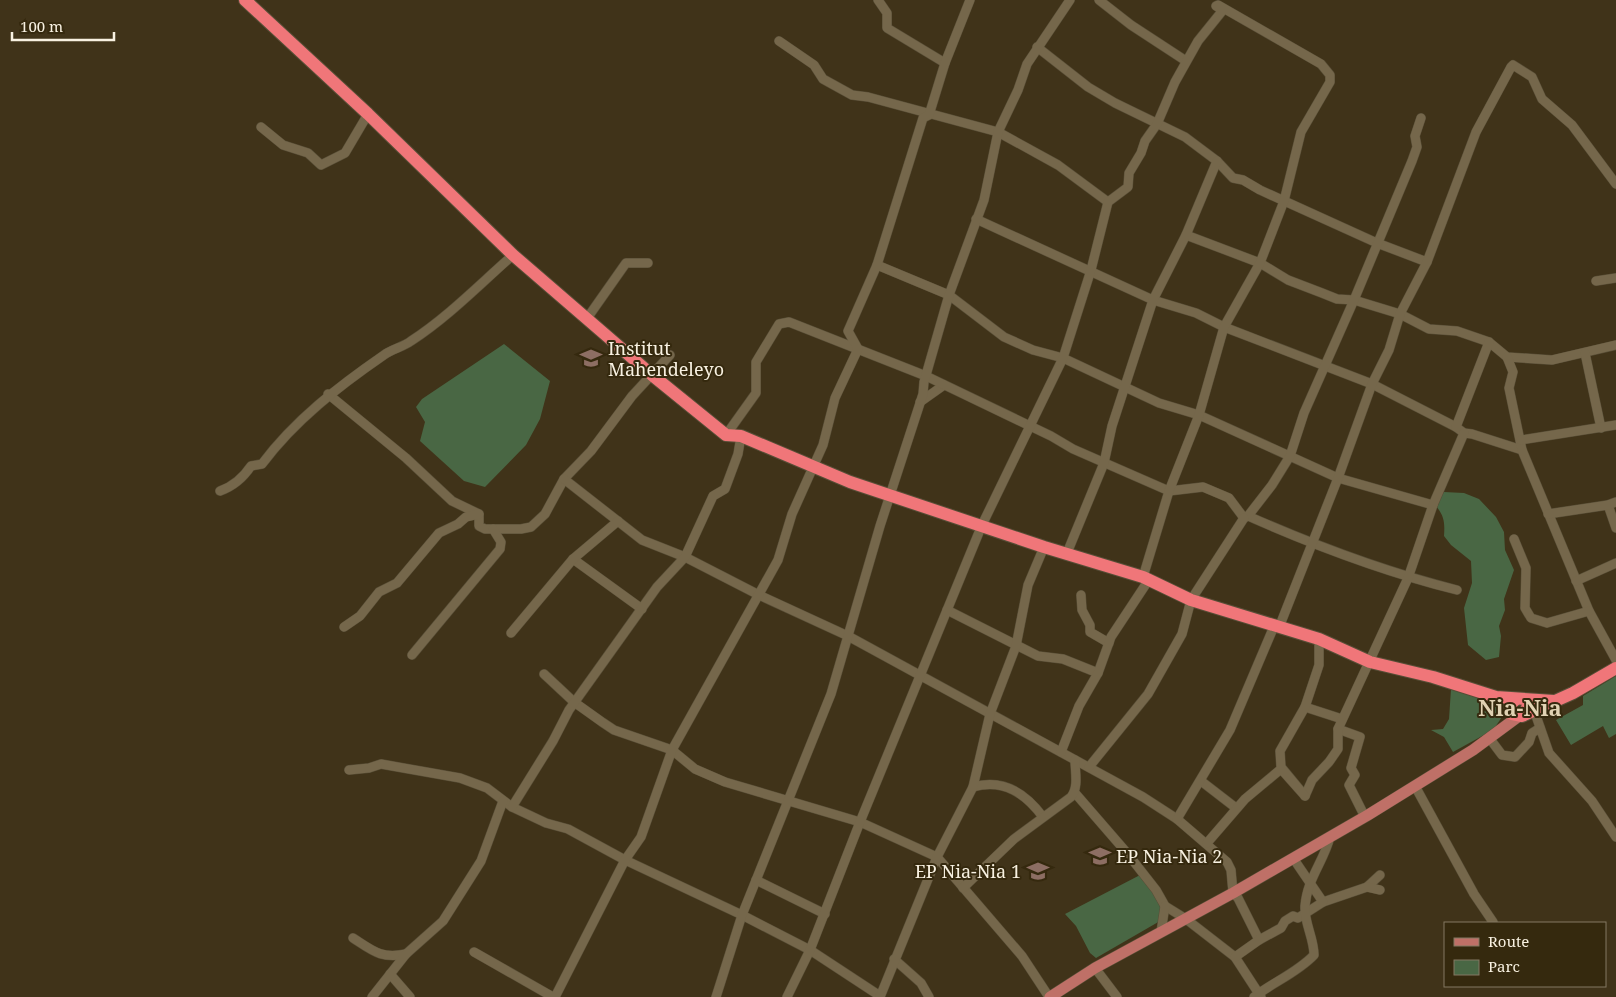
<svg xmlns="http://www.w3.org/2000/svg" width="1616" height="997" viewBox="0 0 1616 997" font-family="'Noto Serif',serif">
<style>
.green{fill:#496744}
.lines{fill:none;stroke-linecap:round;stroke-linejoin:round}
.minor-casing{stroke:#584e37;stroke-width:10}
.major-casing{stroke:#584e37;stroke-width:12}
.highway-casing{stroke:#584e37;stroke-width:14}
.minor{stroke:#75674b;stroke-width:9}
.major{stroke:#bf7067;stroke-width:11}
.highway{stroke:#f07679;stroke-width:12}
.labels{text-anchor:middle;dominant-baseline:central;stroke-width:4;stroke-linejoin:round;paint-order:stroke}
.poi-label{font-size:18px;fill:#f8f1e1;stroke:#35290e;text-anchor:start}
.district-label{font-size:22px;font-weight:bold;fill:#e1d2b3;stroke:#35290e}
</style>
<rect width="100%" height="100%" fill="#403319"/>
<g class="green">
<polygon points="504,344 550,381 540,419 526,445 485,487 464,481 420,441 425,422 416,407 422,399"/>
<path d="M1444 492 1464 493 1479 499 1496 517 1504 532 1505 550 1514 570 1504 599 1505 610 1499 626 1501 636 1499 657 1486 660 1468 645 1464 608 1472 583 1471 561 1451 545 1444 536C1445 522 1444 515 1435 505Z"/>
<polygon points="1616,676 1616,734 1609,738 1603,726 1571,745 1556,720 1583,705 1583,696"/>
<path d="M1451 689C1466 690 1501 698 1502 717L1493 730 1453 752 1444 737 1431 730 1443 729 1449 719Z"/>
<polygon points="1142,874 1163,906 1160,921 1096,958 1090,953 1076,926 1065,914"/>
</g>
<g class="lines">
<g class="minor-casing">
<g id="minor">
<polyline points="878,0 887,13 887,28 945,63"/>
<polyline points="1099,0 1131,25 1186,61"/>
<polyline points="779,41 814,65 823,79 852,95 868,97 998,132 1058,165 1108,202"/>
<polyline points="1037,47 1088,87 1115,103 1185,137 1217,161 1233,178 1243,180 1260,190 1377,243 1427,262"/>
<polyline points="261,127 283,145 308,153 321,165 345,153 368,114"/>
<polyline points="976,219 1153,300 1196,313 1224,327 1372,384 1456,427 1464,433 1472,434 1522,450"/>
<polyline points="1186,235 1260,263 1288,280 1322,293 1337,299 1354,300 1400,314 1429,329 1457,331 1489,342 1507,357 1552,360 1616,345"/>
<polyline points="877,265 949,295 1004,337 1033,350 1063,358 1159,403 1199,415 1338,478 1433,505"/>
<polyline points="1596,281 1616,278"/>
<polyline points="588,317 626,263 648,263"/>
<polyline points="1585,353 1601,428"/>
<polyline points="1507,357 1513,372 1509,388 1522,450 1589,611 1616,660"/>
<polyline points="328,394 406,458 452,501 479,514 479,526 485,529 521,529 531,527 545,514 564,479 591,451 632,396 670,355"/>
<polyline points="920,402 944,385"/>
<polyline points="1456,427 1489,342"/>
<path d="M726 435 756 393V362L779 324 789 322 926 376 1051 436 1073 449 1169 491 1203 487 1229 498 1244 518 1248 516C1316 546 1385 572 1457 590"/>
<polyline points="1521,440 1616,425"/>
<polyline points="564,479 642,540 685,557 759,595 848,636 1143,797 1177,819 1227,862 1231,870 1233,893 1238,898 1259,940"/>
<path d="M220 491C234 486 243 478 251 466L262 464C295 420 339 386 384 355 392 349 403 347 411 341 448 317 480 284 513 255"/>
<polyline points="1608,505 1616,528"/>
<polyline points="1548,514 1608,505 1616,502"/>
<polyline points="1248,516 1272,485 1290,456 1304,413 1354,300 1412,161 1417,147 1415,136 1421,118"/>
<polyline points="1514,539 1526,568 1525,608 1531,618 1547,623 1589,611"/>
<polyline points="1067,553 1104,463 1112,426 1153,300 1186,235 1217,161"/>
<polyline points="573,559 642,609"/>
<polyline points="1576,581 1616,563"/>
<polyline points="1081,595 1082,610 1090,625 1090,632 1109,643"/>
<polyline points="947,610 1038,656 1063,659 1098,673"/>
<polyline points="1280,625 1338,478 1372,384 1389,350 1400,314 1427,262 1476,132 1511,67 1513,65 1532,77 1542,99 1572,125 1616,184"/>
<polyline points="344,627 360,616 379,592 397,583 439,533 458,524 466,517 479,514"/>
<polyline points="511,633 573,559 618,521"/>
<polyline points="412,655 500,549 501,542 493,529"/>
<polyline points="544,674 574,702 602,722 614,730 672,750 695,769 725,782 860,822 937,857 1022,956 1049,997"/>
<polyline points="1305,707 1342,719"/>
<polyline points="1534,710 1549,753 1592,801 1616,837"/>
<polyline points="1338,729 1360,737 1351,768 1355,775 1349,785 1365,817"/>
<polyline points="1490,739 1502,755 1515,757 1529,742 1532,733 1540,728"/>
<polyline points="1061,752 1079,706 1098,673 1111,637 1148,581"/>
<polyline points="1089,767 1148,694 1182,634 1191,600 1244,518"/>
<polyline points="349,770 369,768 381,764 460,778 487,788 512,807 546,823 568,829 625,860 742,915 810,950 880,996"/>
<polyline points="1201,781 1236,808"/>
<polyline points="1415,786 1474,894 1493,922"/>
<path d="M973 787C1004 778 1026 794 1043 817"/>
<polyline points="1075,793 1127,853 1156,890 1165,906 1186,919 1235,957 1261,997"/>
<polyline points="1305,796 1312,780 1329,762 1338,749 1338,729 1408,578 1433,505 1464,433"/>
<polyline points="512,807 553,741 569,710 657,587 685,557 713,496 725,489 738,454 741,436"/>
<polyline points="1177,819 1230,730 1275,624"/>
<polyline points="1207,843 1245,799 1281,769 1305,796 1281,767 1280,751 1305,707 1319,665 1319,639"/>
<polyline points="756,880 825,914"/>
<polyline points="1367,887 1380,875"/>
<path d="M963 888 1014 839 1071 797C1079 787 1075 772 1075 760"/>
<polyline points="1323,902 1367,887 1380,890"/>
<polyline points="1161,932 1165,906"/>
<path d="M353 938C373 951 381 959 406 954"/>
<polyline points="474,952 553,997"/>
<polyline points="1235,957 1259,940 1281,928 1285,921 1293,916 1298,918 1323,902 1293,858"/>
<polyline points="894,959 921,983 929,997"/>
<polyline points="1095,968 1117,997"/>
<polyline points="390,974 410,997"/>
<polyline points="372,997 406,954 443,921 481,861 503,801"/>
<polyline points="555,997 625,860 641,837 672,750 778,560 792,514 823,445 835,398 858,349 848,331 877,265 923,118 929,115 945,63 970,0"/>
<polyline points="716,997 742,915 831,694 880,526 923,394 924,382 949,295 984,200 998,132 1018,90 1027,64 1070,0"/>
<polyline points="787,997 810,950 860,822 982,525 1063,358 1091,270 1108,202 1128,187 1129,173 1141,153 1145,141 1157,124 1175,82 1198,41 1223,10 1216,6 1218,5 1321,64 1330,75 1330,82 1301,132 1284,201 1260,263 1224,327 1199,415 1169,491 1143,577"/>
<polyline points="880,997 937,857 973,787 990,714 1016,646 1028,585 1044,547"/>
<path d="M1254 997C1273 982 1297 973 1314 955 1314 938 1304 923 1305 906 1307 879 1324 861 1330 837"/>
</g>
</g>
<g class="major-casing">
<polyline id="major" points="1050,997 1095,968 1233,893 1368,815 1473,750 1519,716"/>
</g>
<g class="highway-casing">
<g id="highway">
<polyline points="245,0 368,114 513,255 652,375 726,435 741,436 850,482 1044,547 1143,577 1191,600 1319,639 1370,662 1433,677 1496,697 1554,701"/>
<polyline points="1516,699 1510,705 1512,714 1522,716 1527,708"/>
<polyline points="1524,715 1573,693 1616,668"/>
</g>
</g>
<use href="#minor" class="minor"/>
<use href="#major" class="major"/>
<use href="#highway" class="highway"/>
</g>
<defs>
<g id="school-bare" transform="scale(1.725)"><path d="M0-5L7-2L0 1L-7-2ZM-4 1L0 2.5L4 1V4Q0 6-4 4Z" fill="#8d6e63" stroke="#35290e" stroke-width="2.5" paint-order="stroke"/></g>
</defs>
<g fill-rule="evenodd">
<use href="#school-bare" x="591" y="358"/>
<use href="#school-bare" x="1100" y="856"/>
<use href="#school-bare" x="1038" y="871"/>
</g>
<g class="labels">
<g class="poi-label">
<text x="608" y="348">Institut<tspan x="608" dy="21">Mahendeleyo</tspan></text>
<text x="1116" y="856">EP Nia-Nia 2</text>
<text x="1021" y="871" text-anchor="end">EP Nia-Nia 1</text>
</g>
<g class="district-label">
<text x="1520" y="707">Nia-Nia</text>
</g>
</g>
<rect x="1444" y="922" width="162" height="65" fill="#35290e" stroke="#837962"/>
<rect x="1454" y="938" width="25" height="8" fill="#bf7067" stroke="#837962"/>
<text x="1488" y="947" font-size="15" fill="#f8f1e1">Route</text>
<rect x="1454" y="960" width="25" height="15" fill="#496744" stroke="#837962"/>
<text x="1488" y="972" font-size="15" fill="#f8f1e1">Parc</text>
<path d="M12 32v8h102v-8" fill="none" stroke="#f8f1e1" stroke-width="2.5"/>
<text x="20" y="32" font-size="15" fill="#f8f1e1" stroke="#35290e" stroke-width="4" paint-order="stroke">100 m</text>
</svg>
